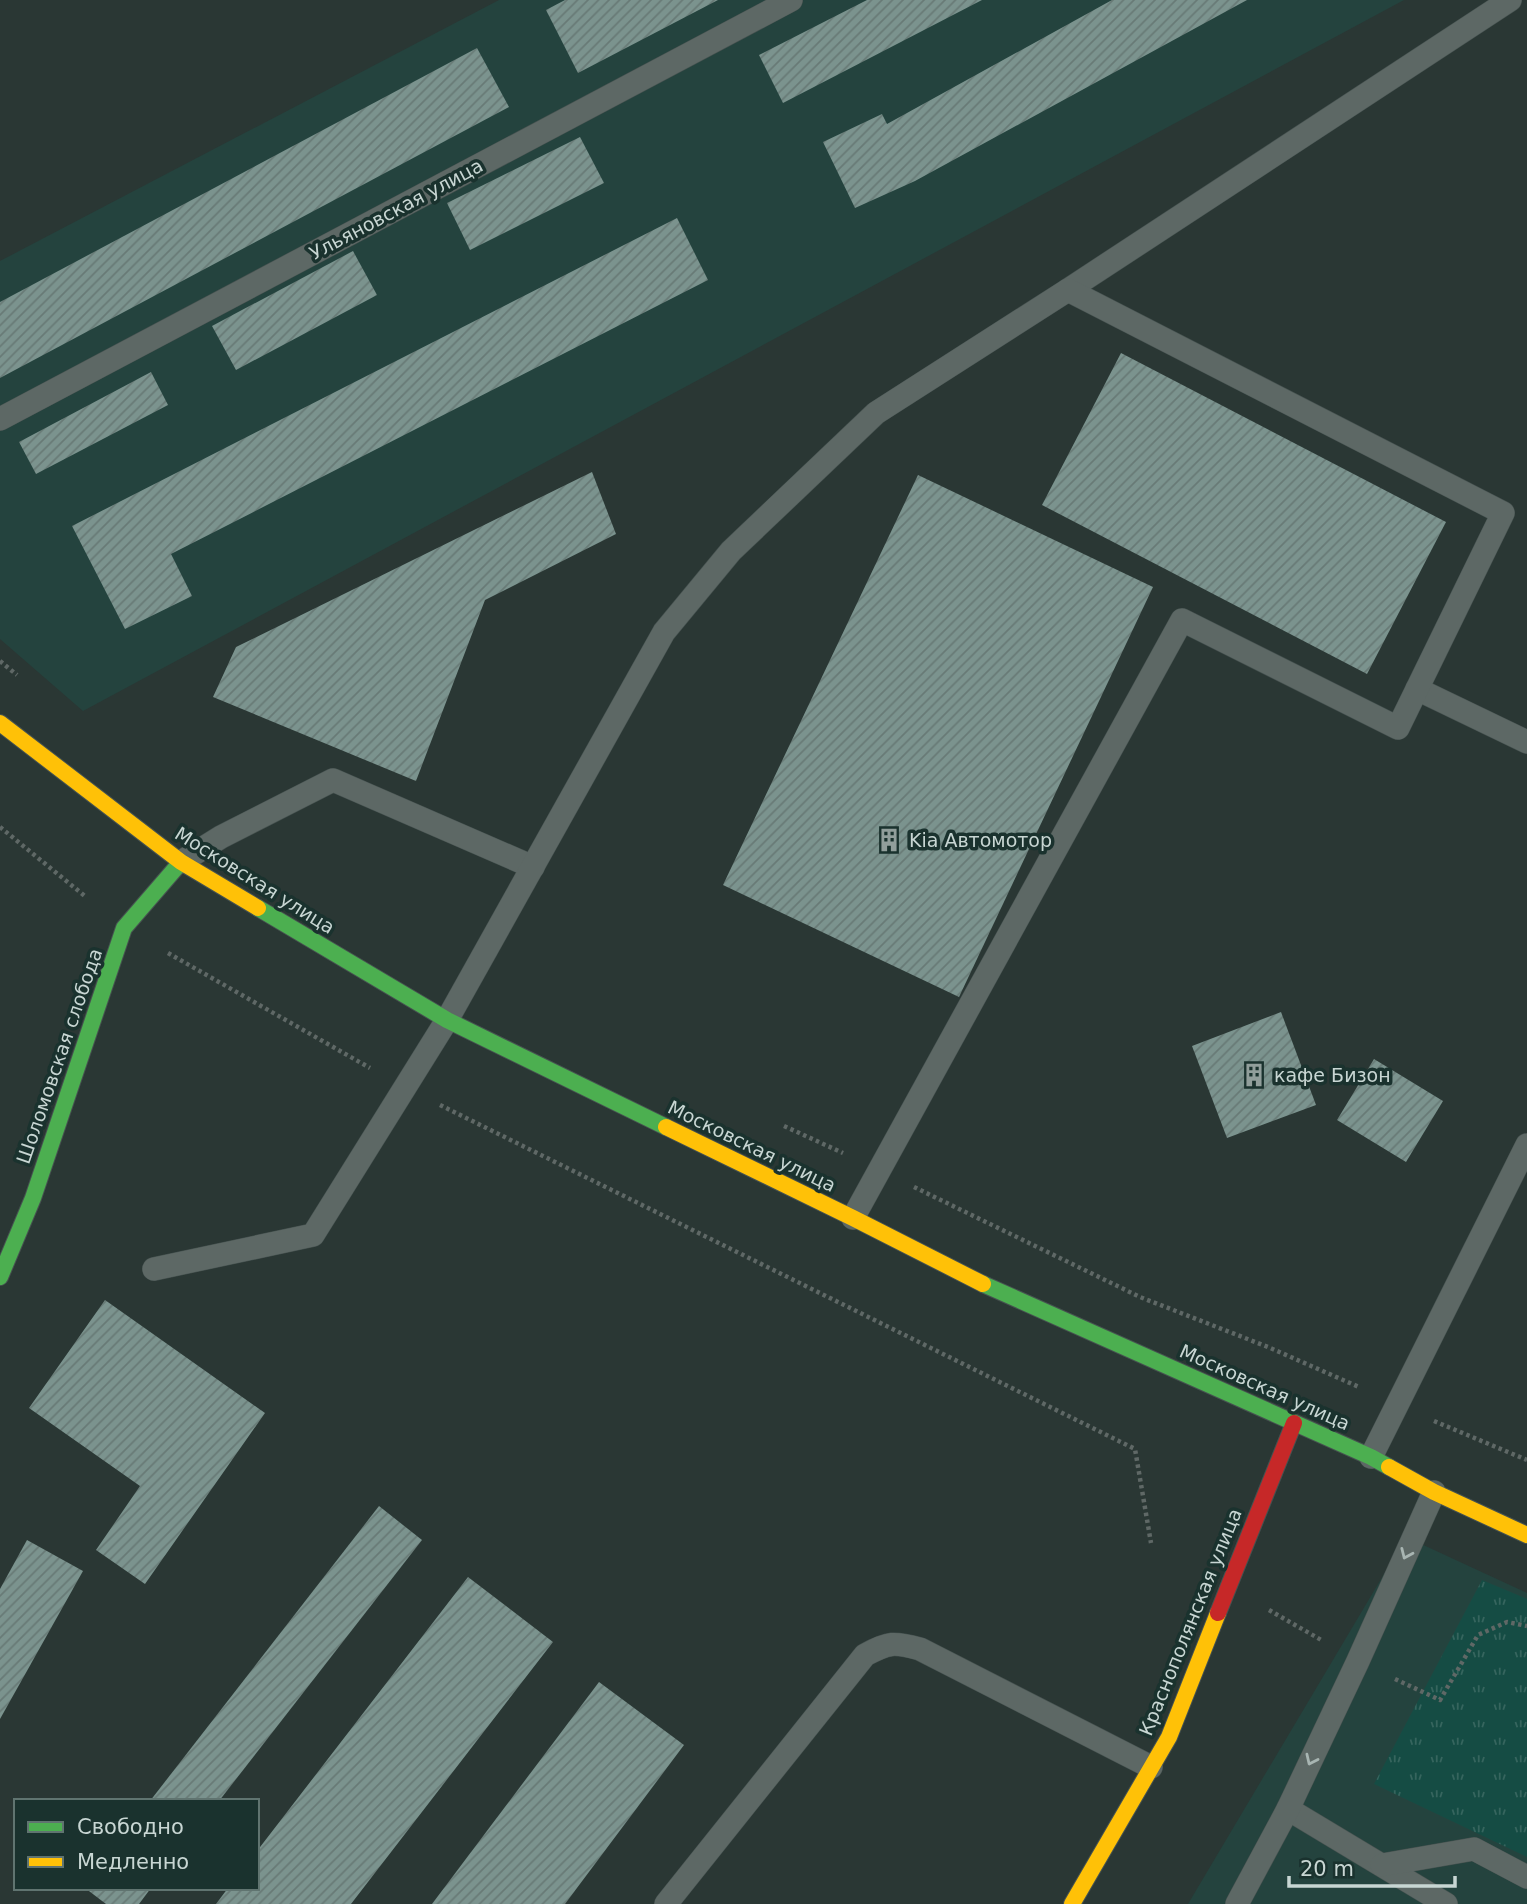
<svg xmlns="http://www.w3.org/2000/svg" width="1527" height="1904" viewBox="0 0 1527 1904" font-family="'DejaVu Sans',sans-serif">
<style>
.built{fill:#24433e}
.grass{fill:url(#grass-tufts)}
.building{fill:url(#building-hatch)}
.lines{fill:none;stroke-linecap:round;stroke-linejoin:round}
.lane-casing{stroke:#465250;stroke-width:24}
.fast-casing{stroke:#465250;stroke-width:18}
.slow-casing{stroke:#465250;stroke-width:18}
.jam-casing{stroke:#465250;stroke-width:18}
.path{stroke:#5f6866;stroke-width:4.5;stroke-dasharray:3.5 3.5;stroke-linecap:butt}
.lane{stroke:#5d6865;stroke-width:23}
.fast{stroke:#4caf50;stroke-width:16}
.slow{stroke:#ffc107;stroke-width:16}
.jam{stroke:#c62828;stroke-width:16}
.oneway{stroke:#a8b5b2}
.labels{text-anchor:middle;dominant-baseline:central;stroke-width:7;stroke-linejoin:round;paint-order:stroke}
.street-label{font-size:19px;fill:#c8d6d3;stroke:#1a322e}
.poi-label{font-size:19px;fill:#c8d6d3;stroke:#1a322e;text-anchor:start}
</style>
<defs>
<pattern id="grass-tufts" width="24" height="20" patternUnits="userSpaceOnUse" patternTransform="scale(1.75)"><rect width="24" height="20" fill="#154c44"/><path d="M3 7l-1-3M5 7V3M7 7l1-3M15 17l-1-3M17 17v-4M19 17l1-3" fill="none" stroke="#36655e"/></pattern>
<pattern id="building-hatch" width="6" height="6" patternUnits="userSpaceOnUse" patternTransform="scale(1.75)"><rect width="6" height="6" fill="#7b938e"/><path d="M-1 1l2-2M0 6l6-6M5 7l2-2" fill="none" stroke="#687a76"/></pattern>
</defs>
<rect width="100%" height="100%" fill="#2a3734"/>
<g class="built">
<polygon points="499,0 1404,0 83,711 0,639 0,261"/>
<polygon points="1406,1537 1527,1593 1527,1904 1188,1904"/>
</g>
<polygon class="grass" points="1482,1580 1527,1599 1527,1857 1374,1784"/>
<g class="building">
<polygon points="565,0 718,0 578,73 546,10"/>
<polygon points="867,0 982,0 783,103 759,55"/>
<polygon points="1112,0 1247,0 915,181 855,208 823,142 882,114 887,124"/>
<polygon points="477,48 509,107 0,378 0,302"/>
<polygon points="580,137 604,183 470,250 447,203"/>
<polygon points="677,218 708,280 171,554 192,596 125,629 72,526"/>
<polygon points="353,251 377,295 236,370 212,326"/>
<polygon points="1121,353 1446,522 1367,674 1042,505"/>
<polygon points="151,372 168,405 36,474 19,442"/>
<polygon points="592,472 616,534 485,600 416,781 213,697 236,647"/>
<polygon points="918,475 1153,587 959,997 723,885"/>
<polygon points="1281,1012 1316,1105 1227,1138 1192,1046"/>
<polygon points="1374,1059 1443,1101 1406,1162 1337,1120"/>
<polygon points="105,1300 265,1413 145,1584 96,1550 140,1486 29,1408"/>
<polygon points="379,1506 422,1540 219,1801 150,1801"/>
<polygon points="27,1540 83,1571 0,1719 0,1589"/>
<polygon points="468,1577 553,1642 351,1904 216,1904 228,1888 257,1888 257,1851"/>
<polygon points="599,1682 684,1745 565,1904 432,1904"/>
<polygon points="85,1888 151,1888 139,1904 106,1904"/>
</g>
<g class="lines">
<g class="lane-casing">
<g id="lane">
<polyline points="1068,290 1510,0"/>
<polyline points="0,419 791,0"/>
<polyline points="1417,689 1527,742"/>
<polyline points="181,862 221,837 333,780 533,867"/>
<polyline points="154,1269 313,1235 447,1020 664,632 731,551 876,413 1068,290 1503,513 1398,728 1182,620 853,1218"/>
<polyline points="1371,1457 1527,1145"/>
<polyline points="1288,1809 1446,1904"/>
<polyline points="1382,1865 1474,1849 1527,1877"/>
<path d="M666 1904 865 1655C889 1642 894 1642 920 1649L1151 1767"/>
<polyline points="1237,1904 1288,1809 1358,1661 1434,1492"/>
</g>
</g>
<g class="fast-casing">
<g id="fast">
<polyline points="258,908 447,1020 666,1127"/>
<polyline points="0,1277 33,1198 124,928 181,862"/>
<polyline points="983,1284 1371,1457 1389,1467"/>
</g>
</g>
<g class="slow-casing">
<g id="slow">
<polyline points="0,723 181,862 258,908"/>
<polyline points="666,1127 853,1218 983,1284"/>
<polyline points="1389,1467 1434,1492 1527,1535"/>
<polyline points="1072,1904 1169,1737 1218,1613"/>
</g>
</g>
<g class="jam-casing">
<polyline id="jam" points="1218,1613 1294,1423"/>
</g>
<g class="path">
<polyline points="0,661 17,675"/>
<polyline points="0,827 86,897"/>
<polyline points="168,953 370,1068"/>
<polyline points="440,1105 1135,1449 1151,1543"/>
<polyline points="784,1126 843,1153"/>
<polyline points="914,1187 1140,1297 1268,1347 1359,1387"/>
<polyline points="1434,1421 1527,1460"/>
<polyline points="1269,1610 1323,1641"/>
<polyline points="1395,1679 1440,1700 1478,1635 1507,1622 1527,1626"/>
</g>
<use href="#lane" class="lane"/>
<use href="#fast" class="fast"/>
<use href="#slow" class="slow"/>
<use href="#jam" class="jam"/>
</g>
<defs><path id="oneway-chevron" d="M-2-3.5L2.5 0L-2 3.5" fill="none" stroke-width="1.6" stroke-linecap="round" stroke-linejoin="round" transform="scale(1.75)"/></defs>
<g class="oneway">
<use href="#oneway-chevron" transform="translate(1406 1554) rotate(114)"/>
<use href="#oneway-chevron" transform="translate(1311 1760) rotate(115)"/>
</g>
<defs>
<g id="building-bare" transform="scale(1.89)"><path d="M-4-6H4V6H1V3H-1V6H-4ZM-2.5-4.3h1.7v1.8h-1.7ZM.8-4.3h1.7v1.8H.8ZM-2.5-1h1.7V.8h-1.7ZM.8-1h1.7V.8H.8Z" fill="#919e9b" stroke="#1a322e" stroke-width="2.5" paint-order="stroke"/></g>
</defs>
<g fill-rule="evenodd">
<use href="#building-bare" x="889" y="840"/>
<use href="#building-bare" x="1254" y="1075"/>
</g>
<g class="labels">
<g class="street-label">
<text transform="translate(396 209) rotate(-28)">Ульяновская улица</text>
<text transform="translate(255 880) rotate(32)">Московская улица</text>
<text transform="translate(59 1056) rotate(-71)">Шоломовская слобода</text>
<text transform="translate(752 1146) rotate(26)">Московская улица</text>
<text transform="translate(1265 1387) rotate(24)">Московская улица</text>
<text transform="translate(1190 1622) rotate(-68)">Краснополянская улица</text>
</g>
<g class="poi-label">
<text x="909" y="840">Kia Автомотор</text>
<text x="1274" y="1075">кафе Бизон</text>
</g>
</g>
<rect x="14" y="1799" width="245" height="91" fill="#1a322e" stroke="#607470" stroke-width="2"/>
<rect x="28" y="1822" width="35" height="10" fill="#4caf50" stroke="#607470" stroke-width="2"/>
<text x="77" y="1834" font-size="21" fill="#c8d6d3">Свободно</text>
<rect x="28" y="1857" width="35" height="10" fill="#ffc107" stroke="#607470" stroke-width="2"/>
<text x="77" y="1869" font-size="21" fill="#c8d6d3">Медленно</text>
<path d="M1289 1876v10h166v-10" fill="none" stroke="#c8d6d3" stroke-width="3.5"/>
<text x="1300" y="1876" font-size="21" fill="#c8d6d3" stroke="#1a322e" stroke-width="5" paint-order="stroke">20 m</text>
</svg>
